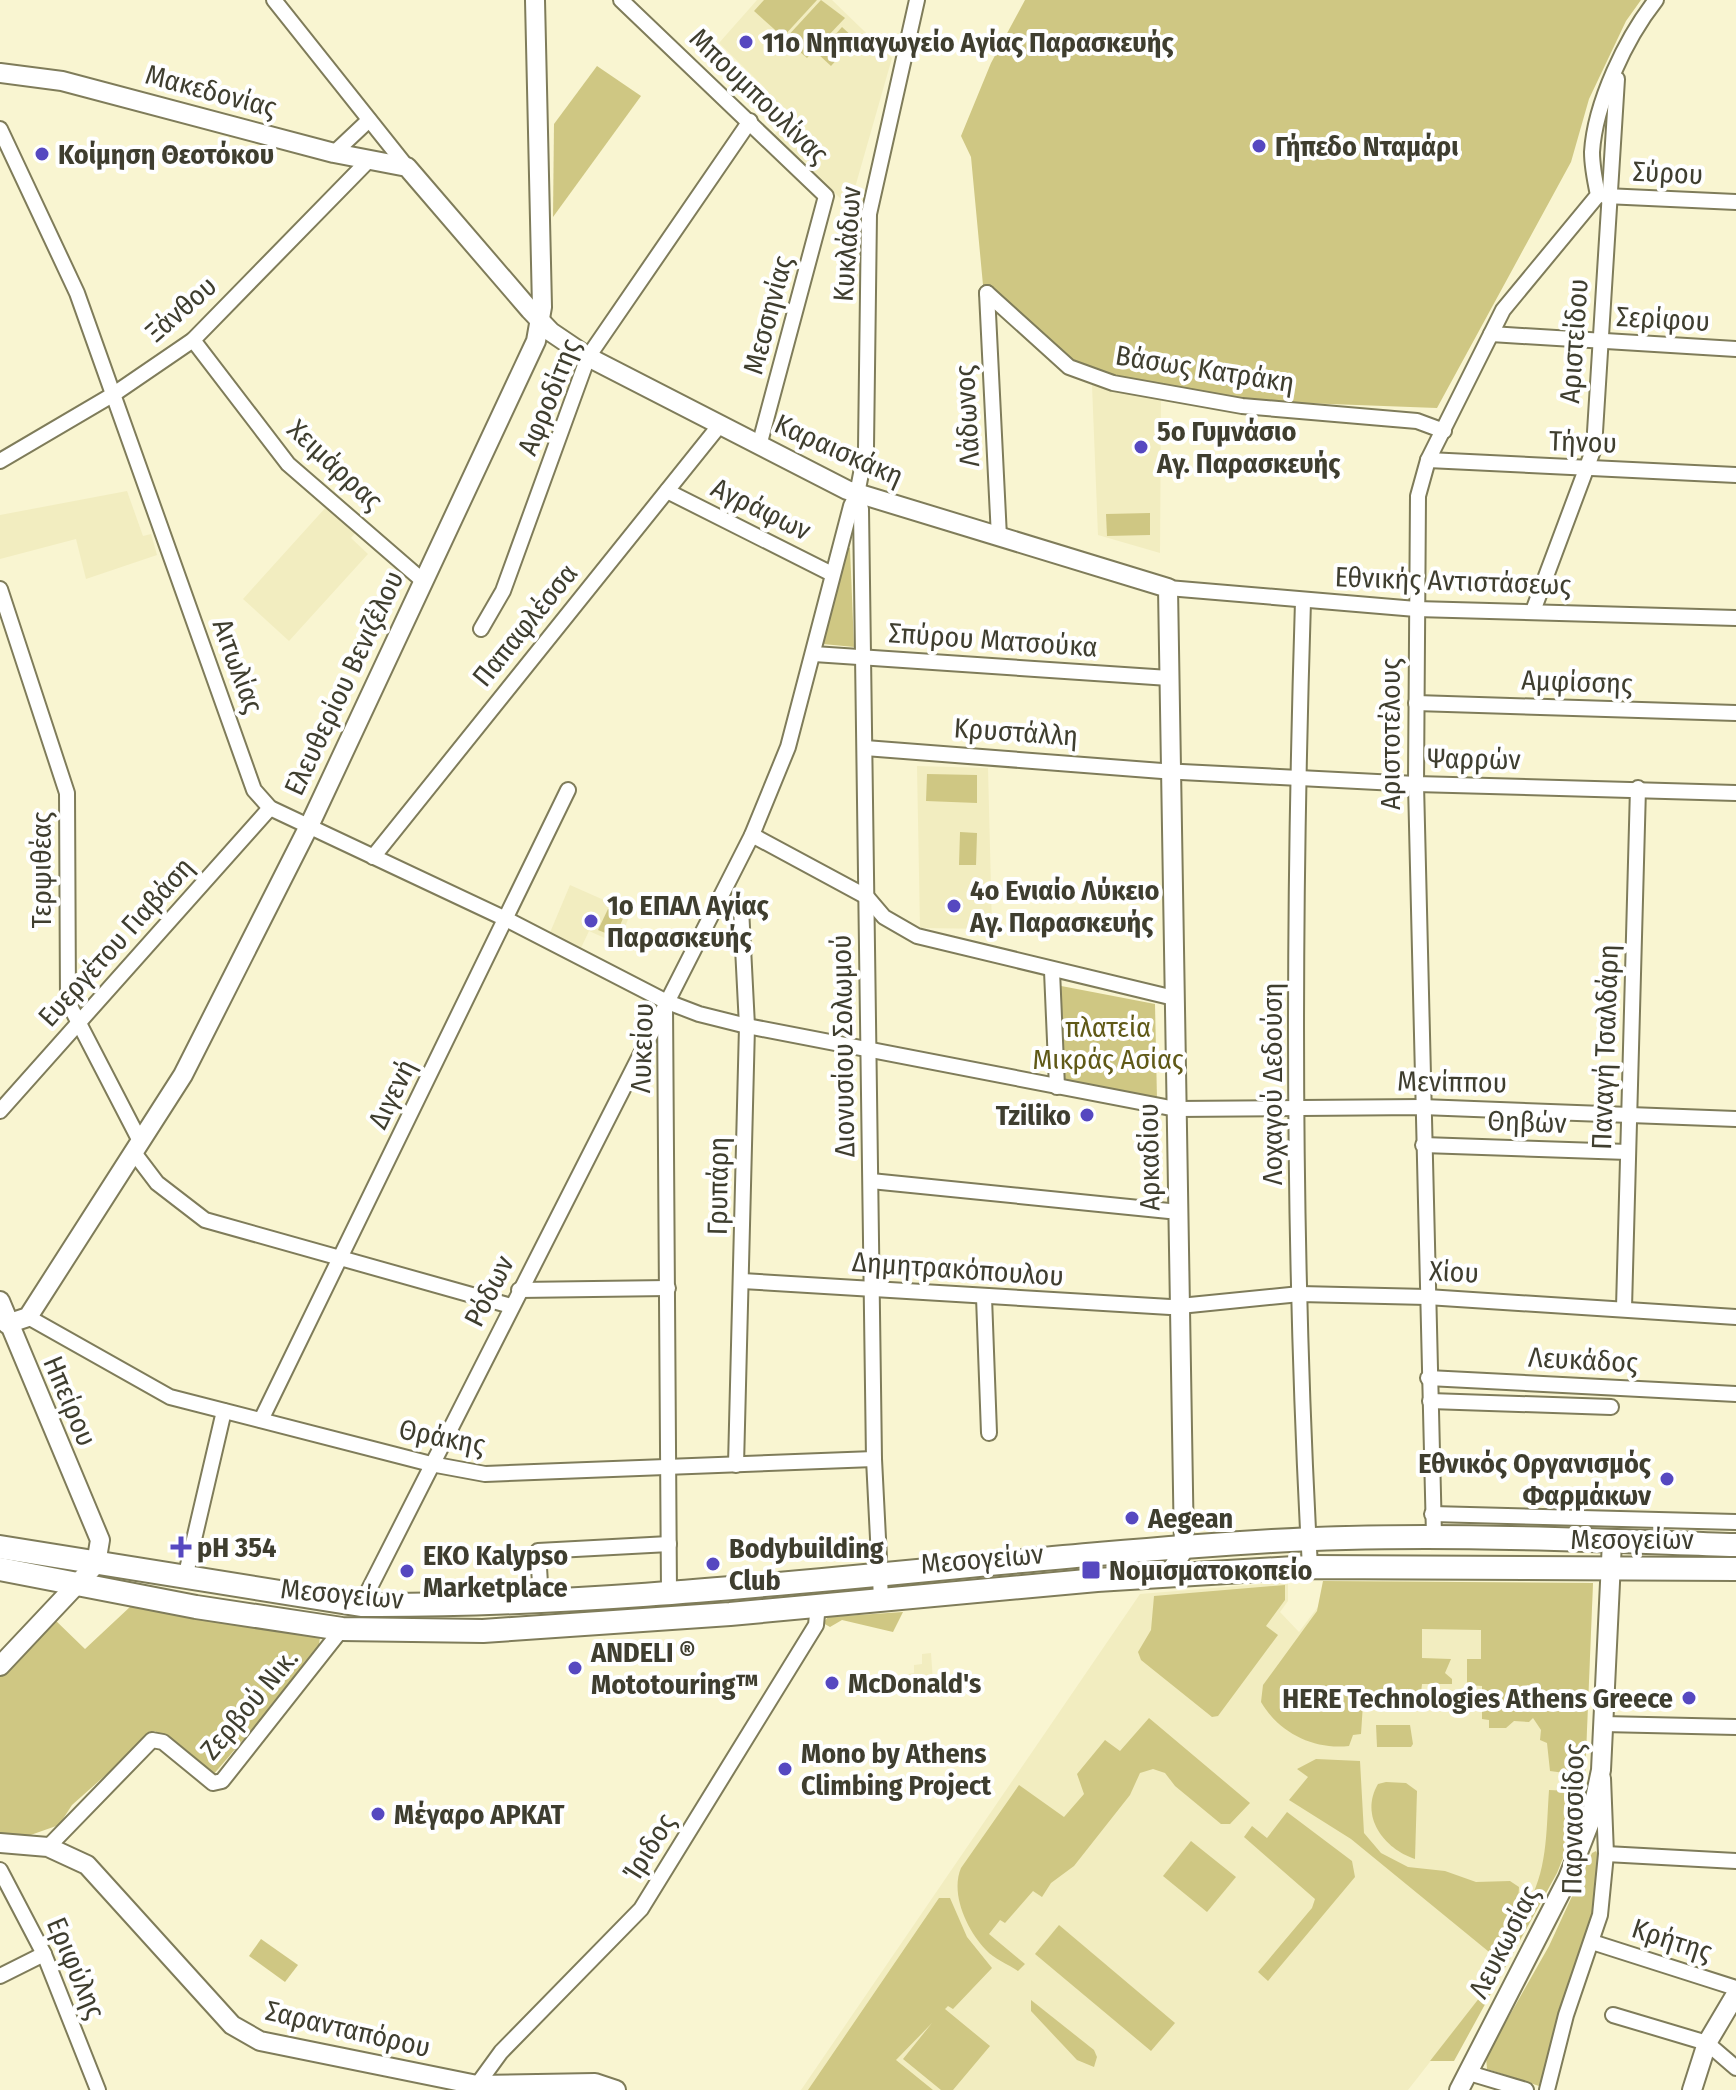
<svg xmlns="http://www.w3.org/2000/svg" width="1736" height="2090" viewBox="0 0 1736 2090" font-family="'Fira Sans Condensed',sans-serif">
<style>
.built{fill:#f2edc0}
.green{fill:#cfc783}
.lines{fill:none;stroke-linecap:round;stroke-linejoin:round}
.minor-casing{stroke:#7f7c5a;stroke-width:18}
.tertiary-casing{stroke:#7f7c5a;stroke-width:22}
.primary-casing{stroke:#7f7c5a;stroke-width:26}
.minor{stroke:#fff;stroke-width:14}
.tertiary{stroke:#fff;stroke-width:18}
.primary{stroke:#fff;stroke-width:22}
.poi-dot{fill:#5648c0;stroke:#fff;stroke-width:3}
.labels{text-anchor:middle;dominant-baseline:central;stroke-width:8;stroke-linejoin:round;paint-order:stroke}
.poi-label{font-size:28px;font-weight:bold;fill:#3f3e2f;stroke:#fff;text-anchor:start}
.street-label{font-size:28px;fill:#3f3e2f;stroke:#fff}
.park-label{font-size:28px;fill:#605917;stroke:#fff}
</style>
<rect width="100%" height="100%" fill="#f9f5d1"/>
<g class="built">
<polygon points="757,0 832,0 892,58 852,198 840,198 774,135 782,126 754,101 765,88 719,43"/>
<polygon points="1092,385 1161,396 1160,553 1098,535"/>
<polygon points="127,491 143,536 151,534 157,555 86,579 76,539 0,559 0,515"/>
<polygon points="327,506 356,532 351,538 368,554 289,641 243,599"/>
<polygon points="917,766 988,768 992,929 920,928"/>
<polygon points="570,885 631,912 618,944 589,931 580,950 549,935"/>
<polygon points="1330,1581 1593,1583 1585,1778 1567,1851 1506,1965 1408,2090 801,2090 1140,1594 1288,1582 1288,1601 1280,1612 1299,1632 1330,1591"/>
<polygon points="931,1653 933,1681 893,1684 893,1677 914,1673 914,1665 922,1664 922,1654"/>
</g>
<g class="green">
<polygon points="764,0 817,0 783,37 754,11"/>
<polygon points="821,0 845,18 807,58 785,39"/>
<polygon points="1025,0 1641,0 1626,21 1589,99 1571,162 1437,408 1249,401 1126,380 1070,360 983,285 971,157 961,136 991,63"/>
<polygon points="842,27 855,39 831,66 818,54"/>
<polygon points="597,66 641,96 553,217 554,124"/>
<polygon points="1150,513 1150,535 1107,536 1106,514"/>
<polygon points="844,548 850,548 854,647 823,644"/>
<polygon points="927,774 977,775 977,803 926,801"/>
<polygon points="960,832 977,833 976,865 959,865"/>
<polygon points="608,909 624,916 615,937 598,930"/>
<polygon points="1056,985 1155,1004 1157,1100 1061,1084"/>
<path d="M1323 1581 1593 1583 1585 1778 1575 1828 1557 1873 1454 2061H1430L1505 1965 1351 1839 1289 1800 1308 1777 1297 1769 1316 1759 1360 1761 1364 1833 1381 1853 1408 1867 1445 1871 1476 1882 1510 1881 1519 1887 1518 1905 1525 1909C1548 1872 1546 1833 1549 1790L1570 1791 1572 1774 1550 1771 1547 1743 1540 1740 1541 1730 1533 1718 1529 1722 1514 1721 1506 1728H1489V1720L1482 1719V1686L1467 1685V1659H1481V1630L1422 1629V1658L1451 1659 1445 1673 1452 1679V1684H1422L1421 1693 1411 1694 1410 1705 1363 1704 1361 1734 1353 1735 1349 1746C1314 1750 1279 1733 1261 1702L1263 1685 1317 1611Z"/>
<polygon points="1285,1585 1285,1600 1266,1626 1278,1635 1218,1716 1212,1717 1141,1660 1138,1652 1151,1630 1154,1596"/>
<polygon points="131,1606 320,1637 318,1652 213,1775 155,1731 72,1805 59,1825 22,1838 0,1836 0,1668 53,1618 85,1649"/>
<polygon points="903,1612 893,1632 842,1620 830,1627 823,1623 828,1617"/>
<path d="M1149 1718 1250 1803 1230 1824H1221L1175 1786 1165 1773 1153 1769 1140 1773 1130 1795 1074 1866 1051 1883 1042 1897 1033 1891 1005 1923 1000 1920 989 1934 1025 1964 1018 1971C1008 1964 994 1959 986 1950 967 1930 950 1894 961 1868L1019 1785 1064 1817 1084 1794 1077 1774 1105 1740 1120 1751Z"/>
<polygon points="1376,1725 1410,1725 1413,1744 1411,1747 1377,1747"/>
<path d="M1386 1782 1406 1783 1417 1791 1415 1859C1384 1849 1359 1816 1378 1784Z"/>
<polygon points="1287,1812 1352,1861 1355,1877 1268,1981 1258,1972 1312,1908 1315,1899 1244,1837 1252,1826 1267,1838"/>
<polygon points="1191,1841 1236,1877 1207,1912 1163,1876"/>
<polygon points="1596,1851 1599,1857 1591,1924 1569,1980 1542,2087 1487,2069 1486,2057 1549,1946 1592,1853"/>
<polygon points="939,1898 950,1898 967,1937 992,1968 953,2009 948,2006 945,2009 990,2046 953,2090 941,2090 903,2059 932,2023 896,2060 933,2090 808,2090"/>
<polygon points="1059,1925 1175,2023 1151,2051 1035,1954"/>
<polygon points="261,1939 298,1965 285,1982 249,1956"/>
<polygon points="1031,2000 1094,2050 1097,2057 1094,2067 1077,2060 1031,2011"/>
</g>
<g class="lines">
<g class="minor-casing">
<g id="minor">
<polyline points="274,0 407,167"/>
<polyline points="621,0 826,196 759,446"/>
<polyline points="0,129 77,293 254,790 270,808 508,920 665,1001 699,1014 747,1026 1176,1109 1422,1107 1736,1119"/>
<polyline points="334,153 369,120"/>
<polyline points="1605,196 1736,202"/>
<polyline points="987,293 1069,367 1113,383 1242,406 1417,421 1444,431"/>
<polyline points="987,293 999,537"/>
<polyline points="1491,334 1736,349"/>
<polyline points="193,340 288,464 422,580"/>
<polyline points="1428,460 1736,475"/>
<polyline points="0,461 114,394 193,340 368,161"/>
<polyline points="667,491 832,574"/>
<polyline points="857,494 861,509 874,1459 881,1598"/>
<polyline points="1168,588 1416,609 1736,618"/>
<polyline points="0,589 67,793 68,1002 141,1143"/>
<path d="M1303 601C1293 922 1292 1246 1310 1567"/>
<polyline points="1533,611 1594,448 1617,79"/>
<polyline points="481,629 503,591 588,357 750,121"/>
<polyline points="814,654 1169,678"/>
<polyline points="1416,703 1736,713"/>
<polyline points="865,748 1162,771 1416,784 1736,793"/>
<polyline points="752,835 867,897 884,917 917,936 1174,998"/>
<polyline points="373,857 719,426"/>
<polyline points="1052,971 1057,1087"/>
<polyline points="665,1005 669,1593"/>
<polyline points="0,1111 270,808"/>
<polyline points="1423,1145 1628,1152"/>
<polyline points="135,1154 157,1183 205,1220 511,1306"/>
<polyline points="871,1181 1169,1211"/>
<polyline points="742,1281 1170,1307 1300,1294 1427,1297 1736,1317"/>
<polyline points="519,1290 668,1288"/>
<polyline points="984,1297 989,1433"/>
<polyline points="1624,1308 1638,788"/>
<polyline points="28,1317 170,1397 431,1464 485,1474 874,1459"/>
<polyline points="1428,1378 1736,1394"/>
<polyline points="1430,1401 1611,1407"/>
<polyline points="261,1420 568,790"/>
<polyline points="736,1465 747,1026 741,908"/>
<polyline points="1432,1514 1736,1522"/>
<path d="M1434 1536 1416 784 1418 496 1428 460 1503 310 1598 195C1595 181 1592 167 1592 152 1595 103 1626 38 1656 0"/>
<polyline points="185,1578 224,1411"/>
<polyline points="541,1600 538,1551 669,1544"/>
<polyline points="361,1605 752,835 788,747 851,506 857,494 866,448 869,214 917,0"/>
<polyline points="1603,1724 1736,1727"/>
<polyline points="48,1847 152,1740 163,1742 213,1783 222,1781 342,1629"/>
<polyline points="1606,1854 1736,1861"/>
<polyline points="0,1870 44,1954 98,2090"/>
<polyline points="1592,1942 1736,1988"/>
<polyline points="0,1976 44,1954"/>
<polyline points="1613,2015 1707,2043 1736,2068"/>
<polyline points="1469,2073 1526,2090"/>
<polyline points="477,2085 501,2052 641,1909 816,1625 818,1604"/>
<polyline points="1547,2090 1566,2015 1600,1915 1606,1854 1603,1778"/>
</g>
</g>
<g class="tertiary-casing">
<g id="tertiary">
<polyline points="0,73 62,81 334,153 407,167 530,310 551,332 588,357 847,490 1168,588 1184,1549 1168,1576"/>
<polyline points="0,1301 100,1540 96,1564 0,1666"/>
<polyline points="7,1324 28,1317 183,1075 310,824 536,341 542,307 535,0"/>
<polyline points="0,1843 48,1847 87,1865 232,2025 260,2041 477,2085 595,2083 616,2090"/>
<polyline points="1459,2090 1568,1878 1590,1822 1601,1770 1612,1541"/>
<polyline points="1692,2090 1707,2043 1736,1994"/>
</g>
</g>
<g class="primary-casing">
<g id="primary">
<path d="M0 1547 361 1605C666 1607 968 1559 1272 1541 1427 1532 1582 1540 1736 1545"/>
<polyline points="0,1569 196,1607 342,1629 483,1631 730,1614 1097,1580 1310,1567 1736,1569"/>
</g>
</g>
<use href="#minor" class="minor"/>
<use href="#tertiary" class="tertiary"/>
<use href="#primary" class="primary"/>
</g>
<g class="poi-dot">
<circle cx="746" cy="42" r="8"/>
<circle cx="1259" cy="146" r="8"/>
<circle cx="42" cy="154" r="8"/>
<circle cx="1141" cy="447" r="8"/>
<circle cx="954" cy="906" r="8"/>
<circle cx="591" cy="921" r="8"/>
<circle cx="1087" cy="1115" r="8"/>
<circle cx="1667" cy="1479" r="8"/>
<circle cx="1132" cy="1518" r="8"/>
<path d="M177 1535h8v8h8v8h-8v8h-8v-8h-8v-8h8z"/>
<circle cx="713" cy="1564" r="8"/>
<rect x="1081" y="1560" width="20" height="20" rx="4"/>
<circle cx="407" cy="1571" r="8"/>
<circle cx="575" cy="1668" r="8"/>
<circle cx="832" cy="1683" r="8"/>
<circle cx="1689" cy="1698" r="8"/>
<circle cx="785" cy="1769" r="8"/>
<circle cx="378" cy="1814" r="8"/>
</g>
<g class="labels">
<g class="poi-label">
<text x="762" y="42">11ο Νηπιαγωγείο Αγίας Παρασκευής</text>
<text x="1275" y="146">Γήπεδο Νταμάρι</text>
<text x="58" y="154">Κοίμηση Θεοτόκου</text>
<text x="1157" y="431">5ο Γυμνάσιο<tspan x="1157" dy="32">Αγ. Παρασκευής</tspan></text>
<text x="970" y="890">4ο Ενιαίο Λύκειο<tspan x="970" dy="32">Αγ. Παρασκευής</tspan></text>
<text x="607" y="905">1ο ΕΠΑΛ Αγίας<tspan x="607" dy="32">Παρασκευής</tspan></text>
<text x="1071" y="1115" text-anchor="end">Tziliko</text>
<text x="1651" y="1463" text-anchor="end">Εθνικός Οργανισμός<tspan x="1651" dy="32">Φαρμάκων</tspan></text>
<text x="1148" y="1518">Aegean</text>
<text x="197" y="1547">pH 354</text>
<text x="729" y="1548">Bodybuilding<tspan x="729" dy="32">Club</tspan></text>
<text x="423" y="1555">EKO Kalypso<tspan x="423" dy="32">Marketplace</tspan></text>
<text x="1109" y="1570">Νομισματοκοπείο</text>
<text x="591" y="1652">ANDELI ®<tspan x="591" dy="32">Mototouring™</tspan></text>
<text x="848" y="1683">McDonald's</text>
<text x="1673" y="1698" text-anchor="end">HERE Technologies Athens Greece</text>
<text x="801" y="1753">Mono by Athens<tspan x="801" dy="32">Climbing Project</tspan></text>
<text x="394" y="1814">Μέγαρο ΑΡΚΑΤ</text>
</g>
<g class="street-label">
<text transform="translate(211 91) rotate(15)">Μακεδονίας</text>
<text transform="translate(759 96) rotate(44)">Μπουμπουλίνας</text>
<text transform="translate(1668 173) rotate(3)">Σύρου</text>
<text transform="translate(847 244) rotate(-86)">Κυκλάδων</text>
<text transform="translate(181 309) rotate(-41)">Ξάνθου</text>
<text transform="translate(768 315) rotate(-75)">Μεσσηνίας</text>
<text transform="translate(1663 319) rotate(3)">Σερίφου</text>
<text transform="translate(1574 341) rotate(-86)">Αριστείδου</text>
<text transform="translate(1205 369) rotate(9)">Βάσως Κατράκη</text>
<text transform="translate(549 397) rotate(-68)">Αφροδίτης</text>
<text transform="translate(967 416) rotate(-93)">Λάδωνος</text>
<text transform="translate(1583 442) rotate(2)">Τήνου</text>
<text transform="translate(839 450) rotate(24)">Καραισκάκη</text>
<text transform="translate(335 465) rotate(43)">Χειμάρρας</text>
<text transform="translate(761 509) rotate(26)">Αγράφων</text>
<text transform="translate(1453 581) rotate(2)">Εθνικής Αντιστάσεως</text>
<text transform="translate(525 625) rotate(-51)">Παπαφλέσσα</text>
<text transform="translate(993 640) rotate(4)">Σπύρου Ματσούκα</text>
<text transform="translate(238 666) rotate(70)">Αιτωλίας</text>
<text transform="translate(1577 682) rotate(2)">Αμφίσσης</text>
<text transform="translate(344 683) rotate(-65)">Ελευθερίου Βενιζέλου</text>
<text transform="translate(1016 732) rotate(4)">Κρυστάλλη</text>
<text transform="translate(1390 734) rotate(-90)">Αριστοτέλους</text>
<text transform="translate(1474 759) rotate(1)">Ψαρρών</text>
<text transform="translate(41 870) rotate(-90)">Τερψιθέας</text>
<text transform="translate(116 942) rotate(-48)">Ευεργέτου Γιαβάση</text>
<text transform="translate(843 1046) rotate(-91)">Διονυσίου Σολωμού</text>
<text transform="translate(1605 1047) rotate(-88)">Παναγή Τσαλδάρη</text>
<text transform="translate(642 1048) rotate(-88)">Λυκείου</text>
<text transform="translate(1452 1082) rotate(1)">Μενίππου</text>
<text transform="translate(1272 1084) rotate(-90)">Λοχαγού Δεδούση</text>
<text transform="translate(392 1094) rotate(-64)">Διγενή</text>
<text transform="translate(1527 1122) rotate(2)">Θηβών</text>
<text transform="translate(1149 1157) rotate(-91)">Αρκαδίου</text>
<text transform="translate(718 1186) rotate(-89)">Γρυπάρη</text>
<text transform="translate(958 1269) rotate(4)">Δημητρακόπουλου</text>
<text transform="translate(1454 1272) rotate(3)">Χίου</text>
<text transform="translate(489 1291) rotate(-63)">Ρόδων</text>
<text transform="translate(1583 1360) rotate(3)">Λευκάδος</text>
<text transform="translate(70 1401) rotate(67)">Ηπείρου</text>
<text transform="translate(442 1437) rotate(11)">Θράκης</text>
<text x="1632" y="1539">Μεσογείων</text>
<text transform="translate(982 1559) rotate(-5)">Μεσογείων</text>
<text transform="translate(342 1594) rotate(5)">Μεσογείων</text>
<text transform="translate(249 1704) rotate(-50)">Ζερβού Νικ.</text>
<text transform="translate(1573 1819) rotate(-89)">Παρνασσίδος</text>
<text transform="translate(649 1847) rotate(-58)">Ίριδος</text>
<text transform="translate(1672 1940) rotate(18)">Κρήτης</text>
<text transform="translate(1504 1942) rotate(-63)">Λευκωσίας</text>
<text transform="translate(76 1968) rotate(67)">Εριφύλης</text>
<text transform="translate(348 2029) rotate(13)">Σαρανταπόρου</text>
</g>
<g class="park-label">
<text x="1108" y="1027">πλατεία<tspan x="1108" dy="32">Μικράς Ασίας</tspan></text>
</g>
</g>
</svg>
